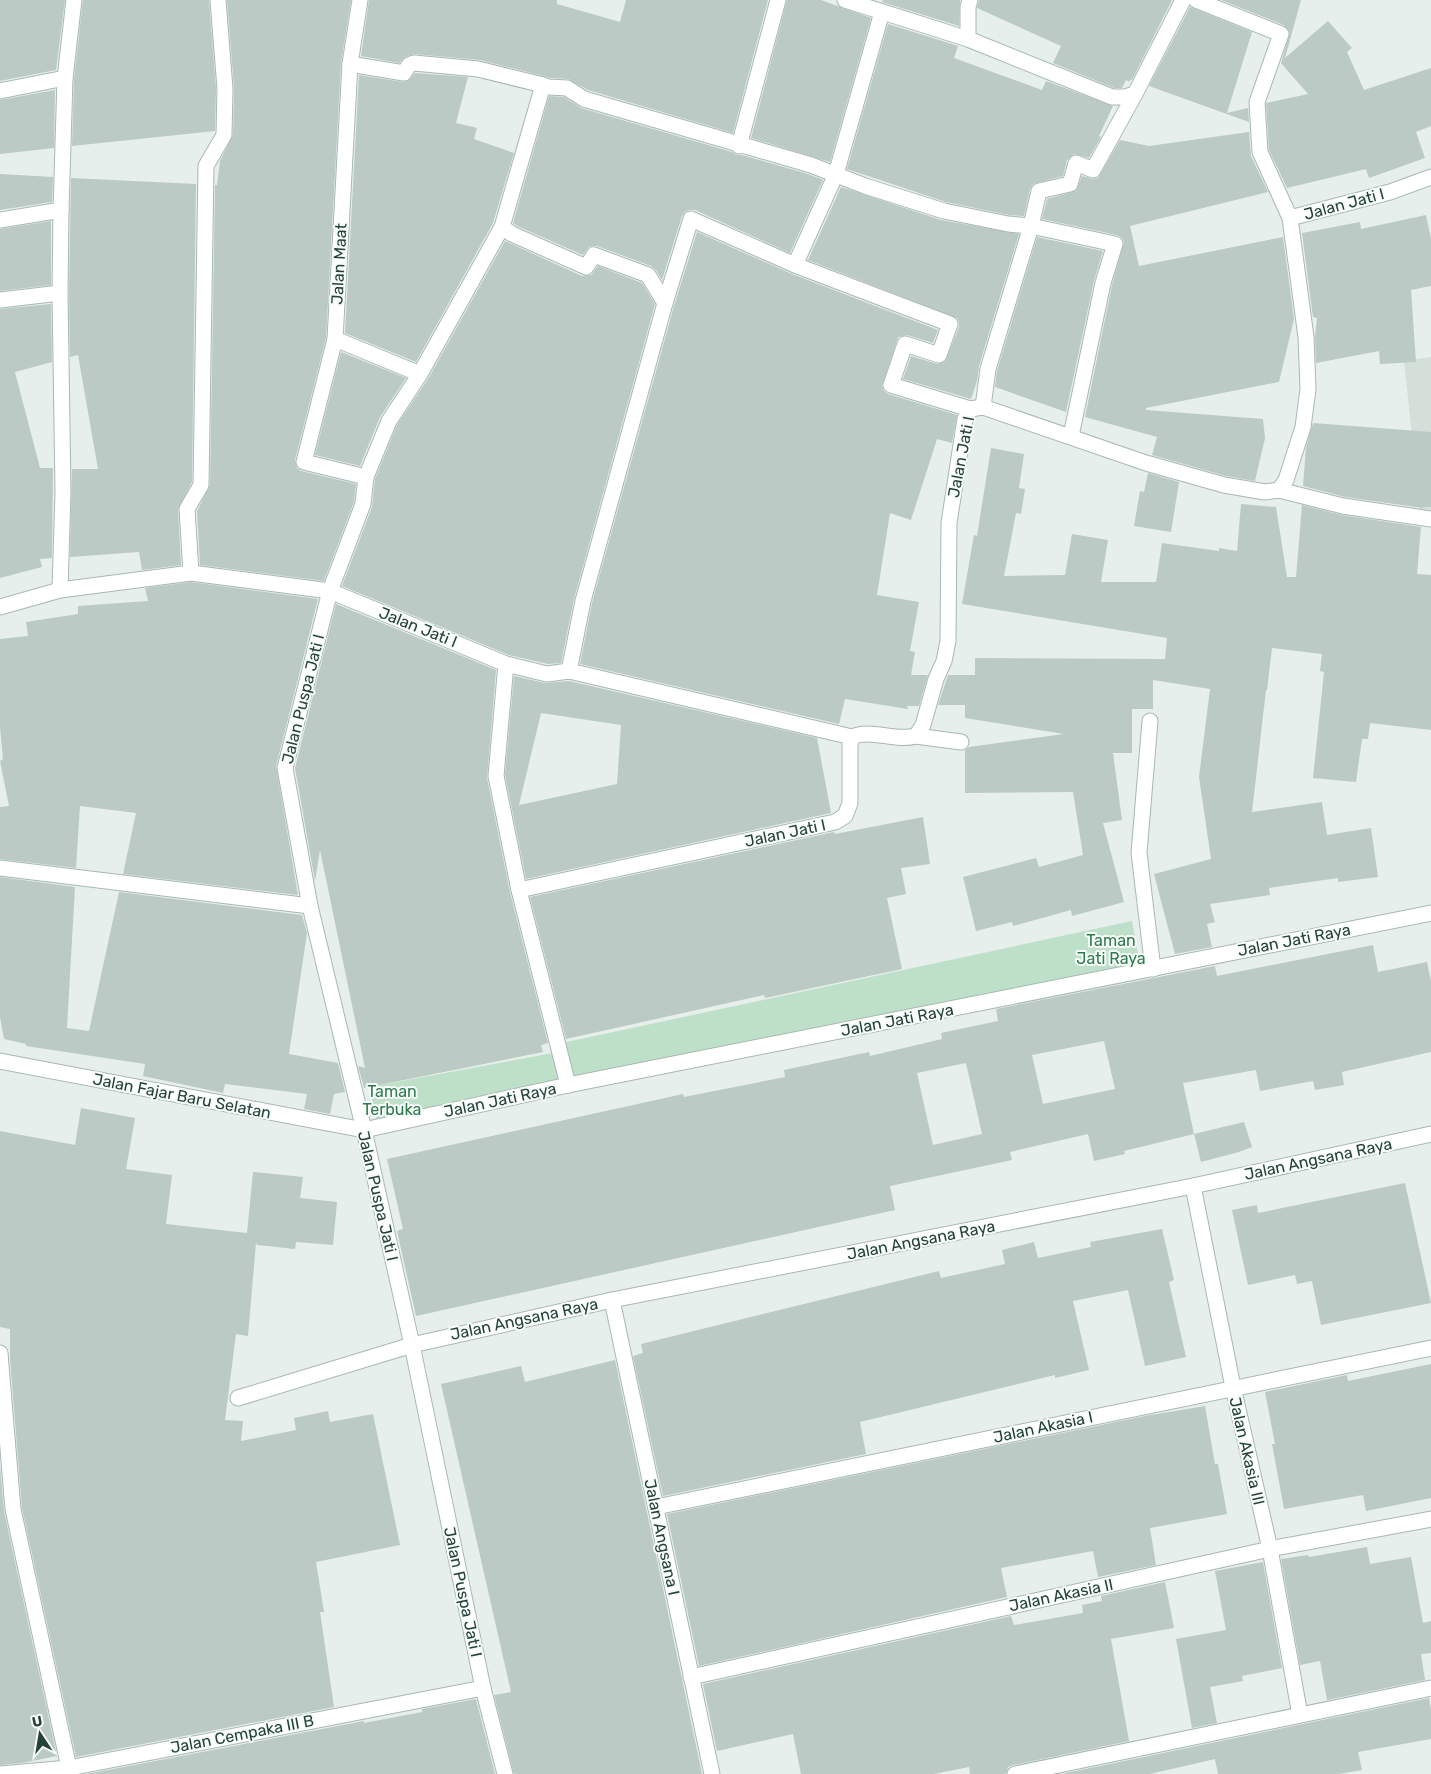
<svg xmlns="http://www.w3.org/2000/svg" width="1431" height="1774" viewBox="0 0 1431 1774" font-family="Rubik,sans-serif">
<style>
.built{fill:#d4dfda}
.green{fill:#bfe0c8}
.building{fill:#bbcac4;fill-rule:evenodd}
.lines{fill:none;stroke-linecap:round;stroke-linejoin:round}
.service-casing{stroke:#a8b8b2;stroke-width:17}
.minor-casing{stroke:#a8b8b2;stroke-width:17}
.service{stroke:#fff;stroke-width:15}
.minor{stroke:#fff;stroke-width:15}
.labels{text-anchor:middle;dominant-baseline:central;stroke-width:4;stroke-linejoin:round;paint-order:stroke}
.street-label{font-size:16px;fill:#24423a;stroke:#f7fbf9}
.park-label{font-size:16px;fill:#2d7a4b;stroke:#f7fbf9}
</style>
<rect width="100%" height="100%" fill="#e6efeb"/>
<polygon class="built" points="1431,357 1431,511 1420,510 1404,361"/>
<g class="green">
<polygon points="1132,921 1140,966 571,1078 562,1043"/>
<polygon points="553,1053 561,1082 377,1121 369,1087"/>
</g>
<g class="building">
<polygon points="0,0 65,0 56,70 0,81"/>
<polygon points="83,0 209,0 216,89 215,131 72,146 74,79"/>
<polygon points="227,0 351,0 341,63 326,338 295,460 297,468 301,471 356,484 354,502 324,581 200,565 197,511 210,485 215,185 217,185 220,161 233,135 234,88"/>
<polygon points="369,0 557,0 557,4 620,22 626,0 768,0 733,133 588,90 568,79 551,78 480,60 414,54 405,57 399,63 361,56"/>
<polygon points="787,0 821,0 871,18 830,162 751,138"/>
<polygon points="883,0 960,0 959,26 882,2"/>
<polygon points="979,0 1172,0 1132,80 1130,80 1129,82 1126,80 1122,88 1114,88 1053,63 1061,46 977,8"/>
<polygon points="1221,0 1301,0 1285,58 1328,21 1352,48 1347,52 1364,90 1431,68 1431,126 1416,132 1425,158 1369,178 1366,169 1287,188 1269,150 1266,103 1308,94 1281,63 1290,32 1284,25"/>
<polygon points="1190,7 1252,32 1227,113 1248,108 1249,122 1149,86"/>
<polygon points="888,24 958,46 954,58 1042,90 1046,81 1113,106 1099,136 1101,137 1089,158 1074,154 1067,160 1063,176 1033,184 1030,189 1024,216 1009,215 946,202 847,169"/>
<polygon points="415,73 468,77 456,123 477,128 474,139 514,153 493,223 416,362 345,333 359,75 403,82 408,81"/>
<polygon points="55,90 54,148 0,154 0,100"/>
<polygon points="549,96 564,97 581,108 732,152 736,155 742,155 808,174 823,180 790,253 695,210 689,210 685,212 682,216 662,280 656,270 651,266 597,246 589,247 583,255 517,226 513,223"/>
<polygon points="1249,132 1251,156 1268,192 1130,226 1139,266 1283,237 1294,319 1279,382 1146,408 1146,410 1263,419 1265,438 1255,481 1226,476 1152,455 1157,437 1085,417 1112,285 1124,242 1122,238 1117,235 1042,219 1047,199 1076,191 1082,176 1093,179 1098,178 1120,140 1149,146"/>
<polygon points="0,174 53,177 52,202 0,210"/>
<polygon points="71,178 196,184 192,482 178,509 181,565 142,570 139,552 70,557 72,469 98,469 78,355 70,357 69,293"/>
<polygon points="841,187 941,220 1019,234 979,366 977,381 971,399 903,379 911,356 937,364 945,362 959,327 959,322 957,318 808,260"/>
<polygon points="1426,215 1431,239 1431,286 1411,290 1416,362 1380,364 1379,351 1316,363 1315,337 1317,318 1313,317 1302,233 1360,222 1361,229"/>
<polygon points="51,221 51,285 0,291 0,229"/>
<polygon points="697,232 792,274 938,330 933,343 907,335 898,337 882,386 884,391 888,394 957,415 952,443 937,439 911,520 890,513 877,595 919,602 910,651 915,652 911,675 928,675 919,706 907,706 908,709 845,699 839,724 580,664 592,603 674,306"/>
<polygon points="1037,237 1103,251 1094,281 1066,412 995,387 997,371"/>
<polygon points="505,241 582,276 591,275 598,266 642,283 655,304 574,599 561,663 548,664 509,655 342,586 372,507 375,479 397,425 428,379"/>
<polygon points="51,304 52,362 15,372 40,468 53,468 52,558 40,559 42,567 0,578 0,309"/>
<polygon points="341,352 406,378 380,417 360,466 315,455"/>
<polygon points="1313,423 1431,432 1431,507 1423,507 1423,508 1345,497 1303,486 1306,447"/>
<polygon points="991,448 1024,454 1019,488 1025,489 1021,514 1016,513 1004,576 1065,575 1072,534 1108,540 1101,582 1156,582 1162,543 1219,551 1219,548 1237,551 1241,504 1276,507 1287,577 1296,577 1302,505 1342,515 1421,527 1417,574 1431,575 1431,730 1370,723 1368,739 1362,739 1356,782 1313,778 1324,672 1320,671 1322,654 1272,648 1267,690 1266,690 1252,812 1322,802 1327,835 1371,828 1378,877 1338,882 1338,878 1269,888 1270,895 1210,904 1215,922 1207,924 1212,947 1175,954 1154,874 1211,859 1199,777 1210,689 1153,680 1153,709 1132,709 1132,753 1113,753 1122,820 1103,823 1124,902 1072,916 1071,910 1013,926 1012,922 976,931 963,877 1036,858 1039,867 1083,855 1073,792 965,793 965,750 969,747 1064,734 965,718 965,705 938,705 948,675 975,675 975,658 1165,659 1167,638 962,604 974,535 977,536"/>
<polygon points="1148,473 1179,482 1171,532 1134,526 1140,491 1144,492"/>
<polygon points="191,582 318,599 276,766 298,895 123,874 136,813 80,806 76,868 0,859 0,807 9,806 0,761 3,759 0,727 0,639 28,636 26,622 78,614 78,606 148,601 145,588"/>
<polygon points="336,604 496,670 487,778 510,892 548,1043 541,1045 543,1052 364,1088 358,1066 365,1068 320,850 315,881 295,768"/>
<path d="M514 676 545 683 569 681 817 738 831 813 526 879 505 775ZM541 713 621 725 617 784 519 805Z"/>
<polygon points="923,817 930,864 901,868 906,894 887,898 902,969 765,998 764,995 566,1039 530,897 834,832 835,834"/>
<polygon points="0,877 75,887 67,1028 89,1031 119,892 302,915 307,933 289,1054 338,1063 345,1092 334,1094 330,1114 304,1109 307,1094 225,1084 223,1093 143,1076 145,1064 26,1046 26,1044 4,1039 0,1017"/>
<path d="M1373 945 1378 972 1427 962 1431 981V1052L1342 1072 1344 1085 1315 1090 1313 1081 1260 1091 1256 1070 1183 1083 1194 1134 1124 1151 1125 1154 1094 1161 1088 1134 1010 1152 1012 1160 890 1186 895 1210 416 1316 397 1231 403 1229 387 1159 683 1094 684 1097 785 1077 784 1070 869 1052 870 1056 942 1039 941 1033 998 1021 996 1009 1215 966 1217 976ZM1104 1041 1115 1089 1043 1104 1032 1055ZM966 1063 982 1134 933 1145 917 1073Z"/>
<polygon points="81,1108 135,1118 126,1169 172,1175 166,1224 247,1233 253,1172 303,1177 300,1198 337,1202 333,1245 296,1242 295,1249 257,1245 256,1243 248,1336 236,1334 225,1420 243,1421 241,1441 296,1430 294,1418 328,1411 330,1422 373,1414 400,1545 316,1562 324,1612 320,1612 334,1707 76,1757 22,1508 10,1359 10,1329 0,1327 0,1131 75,1145"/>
<polygon points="1244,1122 1252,1147 1239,1152 1201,1162 1194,1134"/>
<polygon points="1405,1183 1431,1303 1321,1325 1312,1281 1297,1284 1295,1275 1248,1285 1232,1210 1257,1205 1258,1213"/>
<polygon points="1162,1229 1174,1280 1169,1282 1186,1357 1145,1366 1128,1290 1073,1301 1089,1370 1055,1378 1055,1375 860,1422 866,1454 663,1496 633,1356 643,1353 641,1344 939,1271 941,1278 1005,1264 1002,1250 1034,1242 1038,1258 1091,1247 1090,1242"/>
<polygon points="615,1360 702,1774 514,1774 494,1695 511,1692 441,1384 521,1366 525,1382"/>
<polygon points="1431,1364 1431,1498 1366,1511 1363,1495 1284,1509 1272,1444 1275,1444 1265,1392 1347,1375 1348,1381"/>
<polygon points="1205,1406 1215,1464 1218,1464 1227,1514 1150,1528 1156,1565 1098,1577 1093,1551 1001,1568 1007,1597 699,1666 667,1514 1145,1416"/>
<polygon points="0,1466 4,1511 57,1756 22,1763 0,1765"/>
<polygon points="1367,1547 1370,1564 1411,1557 1423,1623 1431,1621 1431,1653 1421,1654 1425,1680 1327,1700 1320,1661 1300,1665 1281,1559 1308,1555 1309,1557"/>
<polygon points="1263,1562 1282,1668 1242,1676 1243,1681 1210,1687 1217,1723 1192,1728 1176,1639 1226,1630 1215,1571"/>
<polygon points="1165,1582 1174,1628 1111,1639 1129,1741 1013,1765 1008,1767 1006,1774 970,1774 969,1767 934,1774 801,1774 793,1734 717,1751 703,1684 1011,1616 1014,1625 1083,1613 1082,1605 1102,1601 1101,1596"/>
<polygon points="1429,1698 1431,1710 1431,1739 1358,1752 1362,1770 1339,1774 1218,1774 1215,1759 1150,1774 1061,1774"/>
<polygon points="476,1699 495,1774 87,1774 364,1721 364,1723 422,1712 422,1709"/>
</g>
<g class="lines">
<g class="service-casing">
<polyline id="service" points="238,1398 412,1345"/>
</g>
<g class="minor-casing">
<g id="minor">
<polyline points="360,0 350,64 335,339 304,462 366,477 363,504 330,591 285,768 310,906 364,1130 412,1345 483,1688 505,1774"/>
<polyline points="845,0 968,39 1112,97 1125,97 1135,94 1183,0"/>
<polyline points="1196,0 1281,34 1257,102 1260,152 1290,218"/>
<polyline points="968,39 968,7 970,0"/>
<polyline points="350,64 404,73 409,65 414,63 478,69 543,85 502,227 420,374 389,421 366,477"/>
<polyline points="543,85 549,87 567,88 584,99 811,165 865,186 944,211 1008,224 1031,226 988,369 983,407"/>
<polyline points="0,91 65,78"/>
<polyline points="739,146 778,0"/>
<polyline points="0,220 61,210"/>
<polyline points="502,227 512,234 586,267 594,255 648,275 665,303"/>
<polyline points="795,265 836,174 882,12"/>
<polyline points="0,300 60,293"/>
<polyline points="335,339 420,374"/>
<polyline points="1071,436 1103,283 1115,244 1031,226 1039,191 1070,184 1076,163 1093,170 1135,94"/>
<polyline points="1279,490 1343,506 1431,519"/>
<polyline points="191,573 187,509 201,485 206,166 224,135 225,89 218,0"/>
<polyline points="60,590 63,492 60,293 61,210 65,78 74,0"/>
<polyline points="0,607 60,590 191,573 330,591 506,664"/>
<polyline points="569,671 583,601 665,303 691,219 795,265 950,324 939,355 905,344 891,385 970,409"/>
<polyline points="1150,721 1139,853 1153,969"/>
<polyline points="916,736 961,742"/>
<polyline points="0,868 310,906"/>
<polyline points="519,890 496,776 506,664 547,674 569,671 852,737"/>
<polyline points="0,1061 364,1130 568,1085 1431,913"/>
<path d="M568 1085 519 890 835 822 845 816 850 803V744L852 737C870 728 895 742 916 736L923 725 936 679 944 661 948 641 949 523 965 419 970 409 983 407 1146 463 1224 485 1265 492 1279 490 1286 480 1303 427 1308 389 1306 337 1290 218 1390 192 1431 177"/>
<polyline points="1193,1186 1233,1387 1270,1549 1300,1715"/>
<polyline points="612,1300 712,1774"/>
<polyline points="412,1345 612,1300 1193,1186 1431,1134"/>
<polyline points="0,1353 13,1509 69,1768"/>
<polyline points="656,1507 1431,1348"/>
<polyline points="691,1677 1270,1549 1431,1519"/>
<polyline points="0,1774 69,1768 483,1688"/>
<polyline points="1015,1774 1431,1688"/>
</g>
</g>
<use href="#service" class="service"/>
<use href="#minor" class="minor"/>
</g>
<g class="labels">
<g class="street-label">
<text transform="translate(1344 204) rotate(-15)">Jalan Jati I</text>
<text transform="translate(339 264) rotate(-87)">Jalan Maat</text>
<text transform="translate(961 457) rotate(-79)">Jalan Jati I</text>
<text transform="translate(418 627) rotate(22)">Jalan Jati I</text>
<text transform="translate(303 699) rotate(-76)">Jalan Puspa Jati I</text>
<text transform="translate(785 833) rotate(-12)">Jalan Jati I</text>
<text transform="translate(1294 940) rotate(-11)">Jalan Jati Raya</text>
<text transform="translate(897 1020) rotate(-11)">Jalan Jati Raya</text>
<text transform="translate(182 1096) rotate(11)">Jalan Fajar Baru Selatan</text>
<text transform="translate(500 1100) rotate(-12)">Jalan Jati Raya</text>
<text transform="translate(1318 1159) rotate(-12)">Jalan Angsana Raya</text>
<text transform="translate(378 1196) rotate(77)">Jalan Puspa Jati I</text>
<text transform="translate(921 1240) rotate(-11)">Jalan Angsana Raya</text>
<text transform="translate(524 1319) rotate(-12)">Jalan Angsana Raya</text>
<text transform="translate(1043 1427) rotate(-12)">Jalan Akasia I</text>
<text transform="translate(1247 1451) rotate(77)">Jalan Akasia III</text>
<text transform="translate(662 1537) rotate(78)">Jalan Angsana I</text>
<text transform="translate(463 1592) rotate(78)">Jalan Puspa Jati I</text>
<text transform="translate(1061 1595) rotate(-12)">Jalan Akasia II</text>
<text transform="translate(242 1734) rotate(-11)">Jalan Cempaka III B</text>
</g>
<g class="park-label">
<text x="1111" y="940">Taman<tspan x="1111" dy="18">Jati Raya</tspan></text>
<text x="392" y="1091">Taman<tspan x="392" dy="18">Terbuka</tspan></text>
</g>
</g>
<g transform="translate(40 1734) rotate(348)" stroke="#f7fbf9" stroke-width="4" paint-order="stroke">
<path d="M0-4L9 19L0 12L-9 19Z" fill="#24423a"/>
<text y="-8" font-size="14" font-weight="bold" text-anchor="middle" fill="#24423a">U</text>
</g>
</svg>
